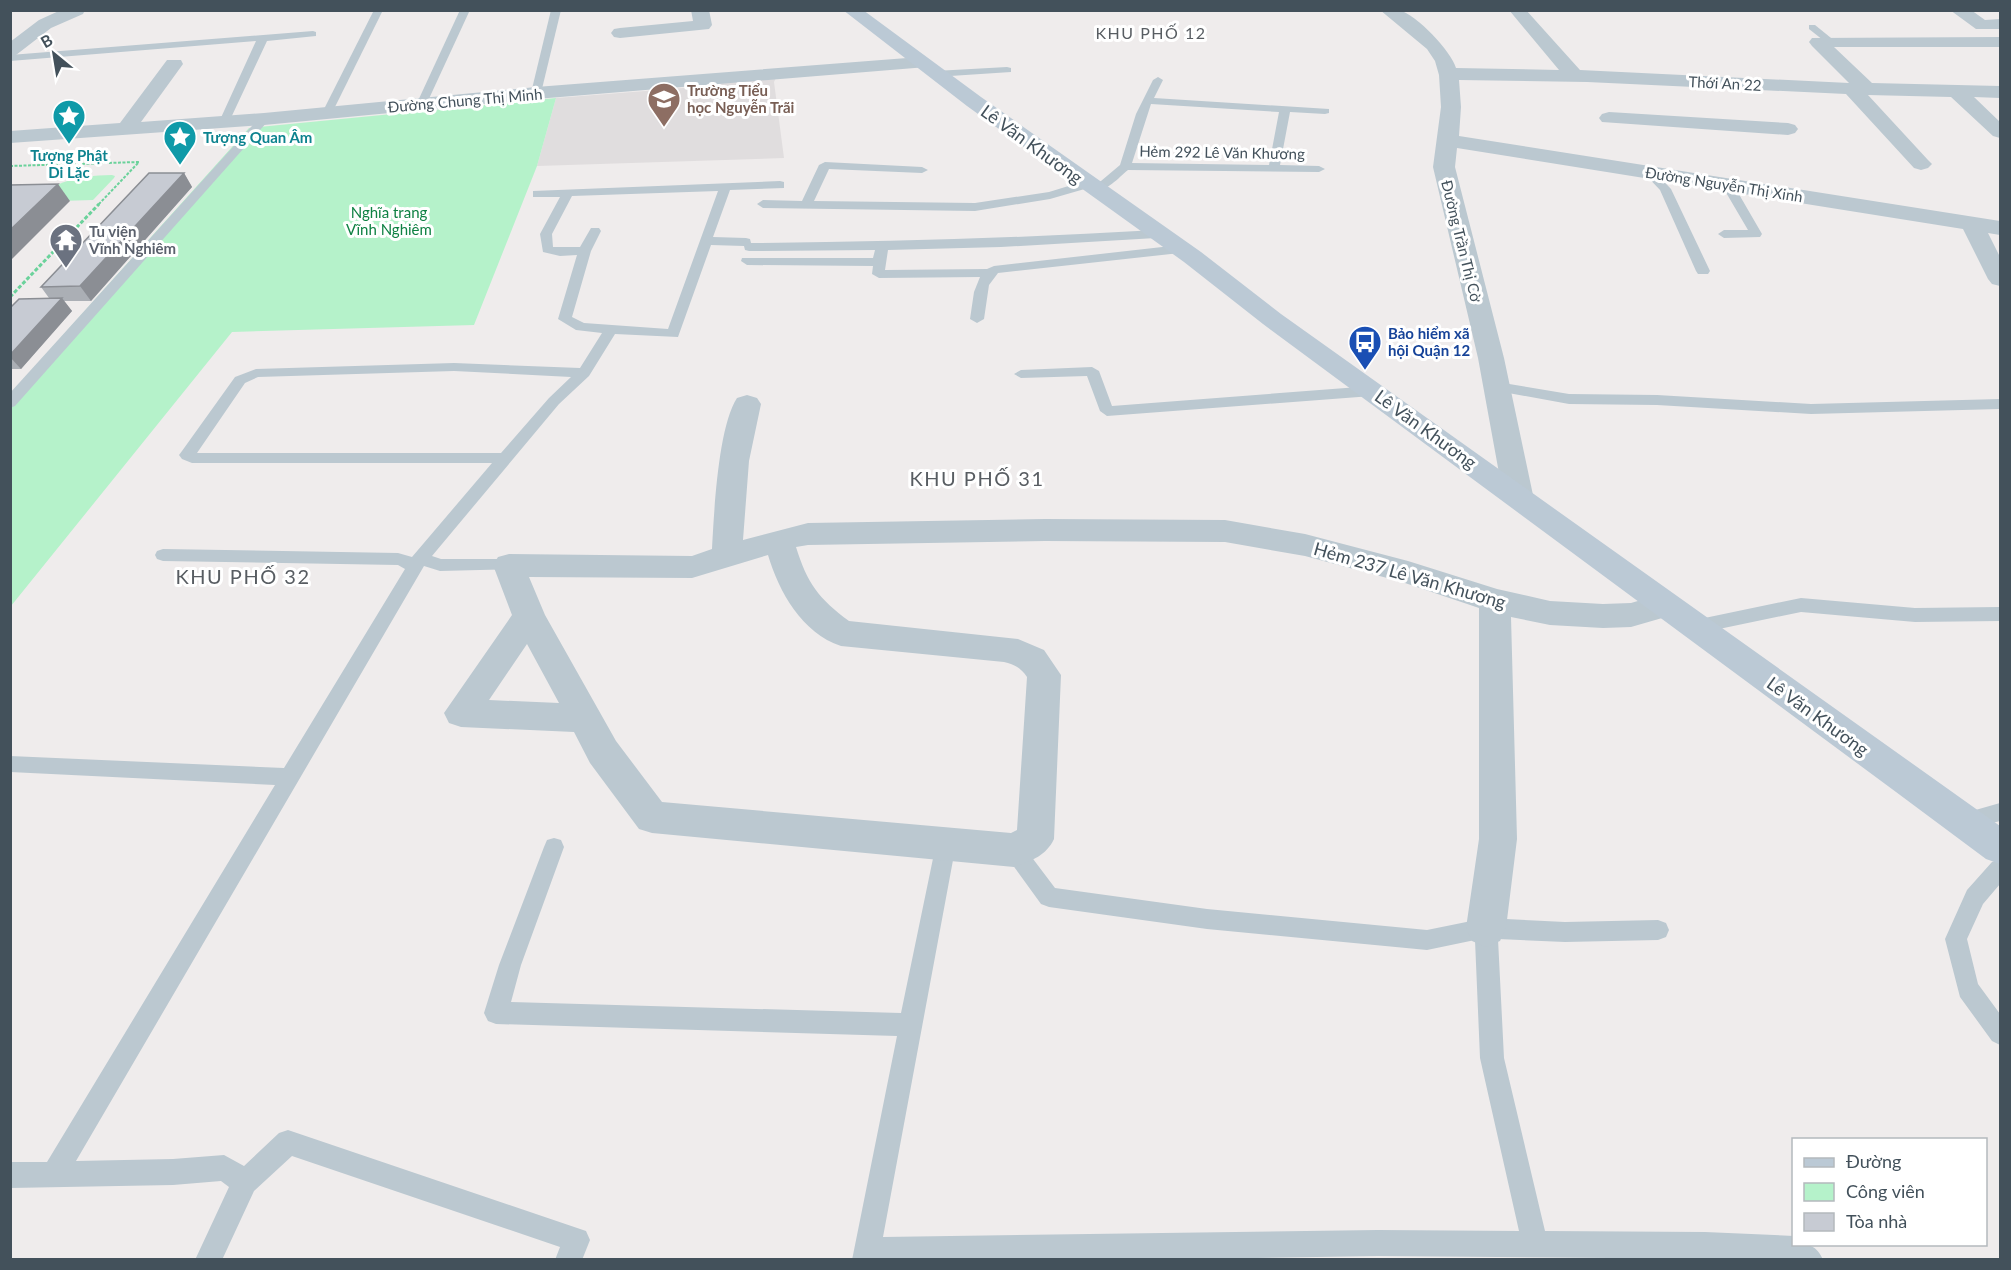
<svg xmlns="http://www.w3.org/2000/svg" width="2011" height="1270" viewBox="0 0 2011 1270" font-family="Lato,sans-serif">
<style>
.education{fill:#e0ddde}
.green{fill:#b5f2ca}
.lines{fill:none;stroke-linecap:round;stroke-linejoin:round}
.path-far1{stroke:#6bd29b;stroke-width:2;stroke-dasharray:3 1.5;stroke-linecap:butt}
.path{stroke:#6bd29b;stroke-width:3;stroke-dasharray:4 2;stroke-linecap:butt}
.service{fill:#bbc8d0;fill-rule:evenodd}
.minor{fill:#bbc8d0;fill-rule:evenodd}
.tertiary{fill:#bbc8d0;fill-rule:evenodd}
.secondary{fill:#bbc9d5;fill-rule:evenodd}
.wall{fill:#abafb5}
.shaded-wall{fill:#8b8e94}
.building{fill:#c7cbd3;stroke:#8b8e94;stroke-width:1.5}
.labels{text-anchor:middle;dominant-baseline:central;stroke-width:6;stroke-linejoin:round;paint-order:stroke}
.far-street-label{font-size:15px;fill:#43515b;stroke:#fff}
.far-education-label{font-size:15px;font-weight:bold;fill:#785e54;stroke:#fff;text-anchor:start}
.far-culture-label{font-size:15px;font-weight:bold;fill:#0d838f;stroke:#fff;text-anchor:start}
.far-park-label{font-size:15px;fill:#0f8143;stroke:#fff}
.far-worship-label{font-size:15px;font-weight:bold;fill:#5b616d;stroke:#fff;text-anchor:start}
.far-transit-label{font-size:15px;font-weight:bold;fill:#164399;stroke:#fff;text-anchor:start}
.far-neighbourhood-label{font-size:16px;letter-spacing:1.5px;fill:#585d62;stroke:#fff}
.street-label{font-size:18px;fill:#43515b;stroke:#fff}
.neighbourhood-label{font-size:20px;letter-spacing:1.5px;fill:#585d62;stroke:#fff}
</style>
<rect width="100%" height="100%" fill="#efecec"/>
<polygon class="education" points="776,78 774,82 784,158 537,166 556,98 696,87 708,83"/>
<g class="green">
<polygon points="556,98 537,166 474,325 232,332 11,606 11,393 249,128"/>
<path d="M112 175 115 176 114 178 93 200 28 202C59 181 74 176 112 175Z"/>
</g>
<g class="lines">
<polyline class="path-far1" points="10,166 139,162 98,205"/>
<polyline class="path" points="10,297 99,204"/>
<g class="service">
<polygon points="374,10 383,10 332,113 331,115 323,115 322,113"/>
<polygon points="460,10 469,12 427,103 426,105 418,105 417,103"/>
<polygon points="551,10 561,10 541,93 536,96 531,93"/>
<polygon points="1809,25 1815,25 1836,42 1828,44 1809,29"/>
<polygon points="313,31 316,32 316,36 267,41 229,122 224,125 219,122 256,41 10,61 10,55"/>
<polygon points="1007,67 1011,68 1011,72 935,77 930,74 935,71"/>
<path d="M1158 77 1163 80 1154 98 1329 109V113L1325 114 1290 112 1280 165 1319 166 1325 169 1319 172 1128 170C1117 179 1106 193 1090 191L1088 188 1050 199 975 211 763 208 757 204 763 200 802 201 819 165 825 162 922 167 928 170 922 173 829 169 814 201 975 203 1049 192 1088 180 1094 184 1101 181 1120 165 1136 114 1153 80ZM1151 104 1279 112 1269 165 1132 163Z"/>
<polygon points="264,116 268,117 268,121 15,406 10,408 10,393 260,117"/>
<polygon points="1648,168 1652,169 1671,189 1710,271 1708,274 1698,274 1696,271 1660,190 1642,171"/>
<polygon points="1727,180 1733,184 1762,234 1760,237 1724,238 1718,234 1724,230 1748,230 1721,184"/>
<path d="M780 181 784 182V188L730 190 713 237 746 238 750 239 751 243C887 242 1021 238 1156 230L1162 234 1156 238 1001 247 888 250 885 270 987 269 994 266 1180 245 1186 249 1180 253 998 273 989 285 984 319 977 323 970 319 974 292 980 277 879 278 872 274 873 266 747 265 741 261 742 258H873L875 250 749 251 745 250 744 246 711 245 678 337 615 334 589 376 559 404 432 556 441 559H509L515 561 518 565 515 569 440 571 424 566 76 1161 173 1159 224 1155 244 1166 279 1133 288 1130 586 1231 590 1240 582 1260H555L560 1247 292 1156 254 1191 222 1260H195L229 1187 221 1181 173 1185 10 1188V1162H47L275 785 10 772V756L284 768 405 569 398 565 163 561 157 559 155 555 157 551 163 549 398 553 412 557 492 463H192L182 459 179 455 182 451 235 377 256 369 454 363 580 368 602 333 576 330 558 319 577 255 560 256 543 252 540 234 560 197H533V191ZM718 191 668 329 584 323 572 317 591 251 601 231 599 228H591L580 247H553L552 234 572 196ZM454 371 571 377 549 398 501 453H197L245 383 258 377Z"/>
<polygon points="1092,367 1099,371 1112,406 1372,386 1379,391 1372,396 1107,416 1100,411 1087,376 1021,378 1014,374 1021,370"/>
<polygon points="1497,382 1569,394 1657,395 1811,404 2000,399 2000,409 1811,414 1657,405 1569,404 1492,390 1490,387"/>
<polygon points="1801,598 1915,608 2000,607 2000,621 1915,622 1801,612 1695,634 1689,632 1686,627 1689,622 1695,620"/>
<polygon points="2000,803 2000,821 1965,830 1958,827 1955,821 1958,815"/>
<path d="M946 835 953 837 956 844 883 1237 1378 1230 1519 1231 1480 1058 1475 940 1427 950 1207 929 1049 907 1041 904 1007 857 1004 850 1007 843 1014 841 1021 843 1055 888 1207 909 1427 930 1486 918 1565 922 1658 920 1666 923 1669 930 1666 937 1658 940 1565 942 1498 939 1504 1058 1545 1231 1705 1232 1794 1236V1244C1808 1244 1817 1245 1823 1260L1378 1256 1137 1260H852L897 1036 496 1024 488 1021 484 1013 499 965 544 847 547 840 554 838 561 840 564 847 521 965 511 1002 901 1013 936 844 939 837Z"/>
<polygon points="2000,859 2000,884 1983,904 1967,939 1978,984 2000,1014 2000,1045 1992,1041 1960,997 1945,939 1967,890 1992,862"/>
</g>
<g class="minor">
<polygon points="691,10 709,10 712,25 709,29 620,38 614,37 611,33 614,29 620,28 693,21"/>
<path d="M1380 10C1385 10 1394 9 1399 10 1417 15 1451 51 1456 68L1559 70 1509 10H1526L1580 70 1849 83 1812 46 1809 42 1812 38 2000 37V47H1834L1872 83 2000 86V98L1974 97 2000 122V138L1993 136 1951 97 1868 95 1928 160 1932 164 1928 168 1921 170 1914 168 1846 94 1587 82 1459 80 1461 107 1459 136 2000 221V235L1988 233 2000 257V286L1992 284 1988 279 1963 229 1457 148 1455 167 1504 358 1533 495 1528 502 1518 505 1508 502 1503 495 1478 358 1433 167 1441 107 1439 75 1435 61 1427 49Z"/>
<polygon points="1950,10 1971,10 1985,20 2000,19 2000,29 1976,29"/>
<polygon points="920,57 927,59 929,63 927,67 536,99 264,125 10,143 10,131 120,123 167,60 181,60 183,64 141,122 264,113 536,87"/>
<polygon points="1609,112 1788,123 1795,125 1798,129 1795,133 1788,135 1602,122 1599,118 1602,114"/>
<path d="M747 395 757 398 761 404 749 461 743 540 808 523 1045 519 1225 520 1305 534 1408 561 1497 589 1550 601 1603 604 1631 603 1665 593 1676 596 1681 605 1676 614 1631 627 1603 628 1550 625 1511 617 1517 839 1506 928 1500 941 1486 947 1472 941 1466 928 1479 839V608L1402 582 1305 556 1225 542 1045 541 808 545 796 547C807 583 819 599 849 621L1018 639 1044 650 1061 675 1054 839C1046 856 1031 861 1014 867L652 833 639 829 590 763 574 732 461 727 449 723 444 713 512 615 493 565 498 557 509 554 692 556 712 549C714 513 718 427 737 398ZM768 555C779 592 802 633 841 646L1004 662C1014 664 1021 668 1027 677L1017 830 1011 833 662 802 616 741 545 615 529 577 692 578ZM527 644 559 703 489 700Z"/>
</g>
<polygon class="tertiary" points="61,10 85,10 83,14 51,28 16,55 10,56 10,42 39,20"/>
<polygon class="secondary" points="843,10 863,10 981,97 1201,252 1281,314 2000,826 2000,864 1986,859 1896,792 1263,324 1184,262 967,106"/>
</g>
<polygon class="wall" points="184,173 192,187 91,301 64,301 72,311 21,369 12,369 10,371 10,308 49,298 41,287"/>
<g class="shaded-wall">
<polygon points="184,173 192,187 91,301 80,286"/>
<polygon points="58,184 70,201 10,261 10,230"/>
<polygon points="62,298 72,311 21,369 10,357 10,355"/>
</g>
<g class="building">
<polygon points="149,173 184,173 80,286 41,287"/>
<polygon points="58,184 10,230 10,185"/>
<polygon points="62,298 10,355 10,308 19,299"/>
</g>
<defs>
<g id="school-pin" transform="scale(1.725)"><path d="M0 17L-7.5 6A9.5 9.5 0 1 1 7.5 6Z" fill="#8d6e63" stroke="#fff"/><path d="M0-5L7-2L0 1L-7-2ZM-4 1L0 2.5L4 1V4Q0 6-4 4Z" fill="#fff"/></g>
<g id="sight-pin" transform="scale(1.725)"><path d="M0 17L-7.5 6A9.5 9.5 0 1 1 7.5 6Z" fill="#0f9aa8" stroke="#fff"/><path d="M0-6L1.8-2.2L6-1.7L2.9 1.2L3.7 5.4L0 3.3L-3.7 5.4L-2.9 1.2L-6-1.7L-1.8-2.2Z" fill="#fff"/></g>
<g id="temple-pin" transform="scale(1.725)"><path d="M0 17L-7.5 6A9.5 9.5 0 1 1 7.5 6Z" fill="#6b7280" stroke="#fff"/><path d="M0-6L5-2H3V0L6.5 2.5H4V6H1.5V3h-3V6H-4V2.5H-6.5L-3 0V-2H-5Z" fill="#fff"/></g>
<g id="bus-pin" transform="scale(1.725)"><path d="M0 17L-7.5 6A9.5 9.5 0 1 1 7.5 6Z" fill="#1a4fb4" stroke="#fff"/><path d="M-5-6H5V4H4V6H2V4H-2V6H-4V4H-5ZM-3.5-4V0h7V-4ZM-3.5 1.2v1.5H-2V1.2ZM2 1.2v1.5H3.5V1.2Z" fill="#fff"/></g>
</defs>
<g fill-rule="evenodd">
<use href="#school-pin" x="664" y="99"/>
<use href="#sight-pin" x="69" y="116"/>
<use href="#sight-pin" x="180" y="137"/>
<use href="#temple-pin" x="66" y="240"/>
<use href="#bus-pin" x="1365" y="342"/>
</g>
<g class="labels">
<g class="far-street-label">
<text transform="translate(1725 83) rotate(3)">Thới An 22</text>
<text transform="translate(465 100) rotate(-5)">Đường Chung Thị Minh</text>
<text transform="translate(1222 152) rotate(1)">Hẻm 292 Lê Văn Khương</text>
<text transform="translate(1724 184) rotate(9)">Đường Nguyễn Thị Xinh</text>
<text transform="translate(1462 241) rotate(76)">Đường Trần Thị Cờ</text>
</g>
<g class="far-education-label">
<text x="687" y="90">Trường Tiểu<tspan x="687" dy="17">học Nguyễn Trãi</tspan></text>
</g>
<g class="far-culture-label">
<text x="203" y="137">Tượng Quan Âm</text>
<text x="69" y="155" text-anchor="middle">Tượng Phật<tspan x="69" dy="17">Di Lặc</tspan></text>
</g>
<g class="far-park-label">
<text x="389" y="212">Nghĩa trang<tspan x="389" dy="17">Vĩnh Nghiêm</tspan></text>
</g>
<g class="far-worship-label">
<text x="89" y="231">Tu viện<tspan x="89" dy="17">Vĩnh Nghiêm</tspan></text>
</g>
<g class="far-transit-label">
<text x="1388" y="333">Bảo hiểm xã<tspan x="1388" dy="17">hội Quận 12</tspan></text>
</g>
<g class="far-neighbourhood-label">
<text x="1151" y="32">KHU PHỐ 12</text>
</g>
<g class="street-label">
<text transform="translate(1032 144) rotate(36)">Lê Văn Khương</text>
<text transform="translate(1426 429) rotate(36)">Lê Văn Khương</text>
<text transform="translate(1410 575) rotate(16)">Hẻm 237 Lê Văn Khương</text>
<text transform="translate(1818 716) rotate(36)">Lê Văn Khương</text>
</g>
<g class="neighbourhood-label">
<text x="977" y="478">KHU PHỐ 31</text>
<text x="243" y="576">KHU PHỐ 32</text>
</g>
</g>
<rect width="2011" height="1270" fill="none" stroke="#43515b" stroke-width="24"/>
<rect x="1792" y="1138" width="195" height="108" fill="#ffffff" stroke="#b4b9bd" stroke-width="1.5"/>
<rect x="1804" y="1158" width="30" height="9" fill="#bbc9d5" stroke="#b4b9bd" stroke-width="1.5"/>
<text x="1846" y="1168" font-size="18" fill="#43515b">Đường</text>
<rect x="1804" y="1183" width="30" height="18" fill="#b5f2ca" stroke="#b4b9bd" stroke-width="1.5"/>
<text x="1846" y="1198" font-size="18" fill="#43515b">Công viên</text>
<rect x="1804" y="1213" width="30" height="18" fill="#c7cbd3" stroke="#b4b9bd" stroke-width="1.5"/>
<text x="1846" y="1228" font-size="18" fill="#43515b">Tòa nhà</text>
<g transform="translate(54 54) rotate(330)" stroke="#ffffff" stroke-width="4.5" paint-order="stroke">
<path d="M0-4.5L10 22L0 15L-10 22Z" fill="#43515b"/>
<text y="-9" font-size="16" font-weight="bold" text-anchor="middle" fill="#43515b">B</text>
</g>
</svg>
